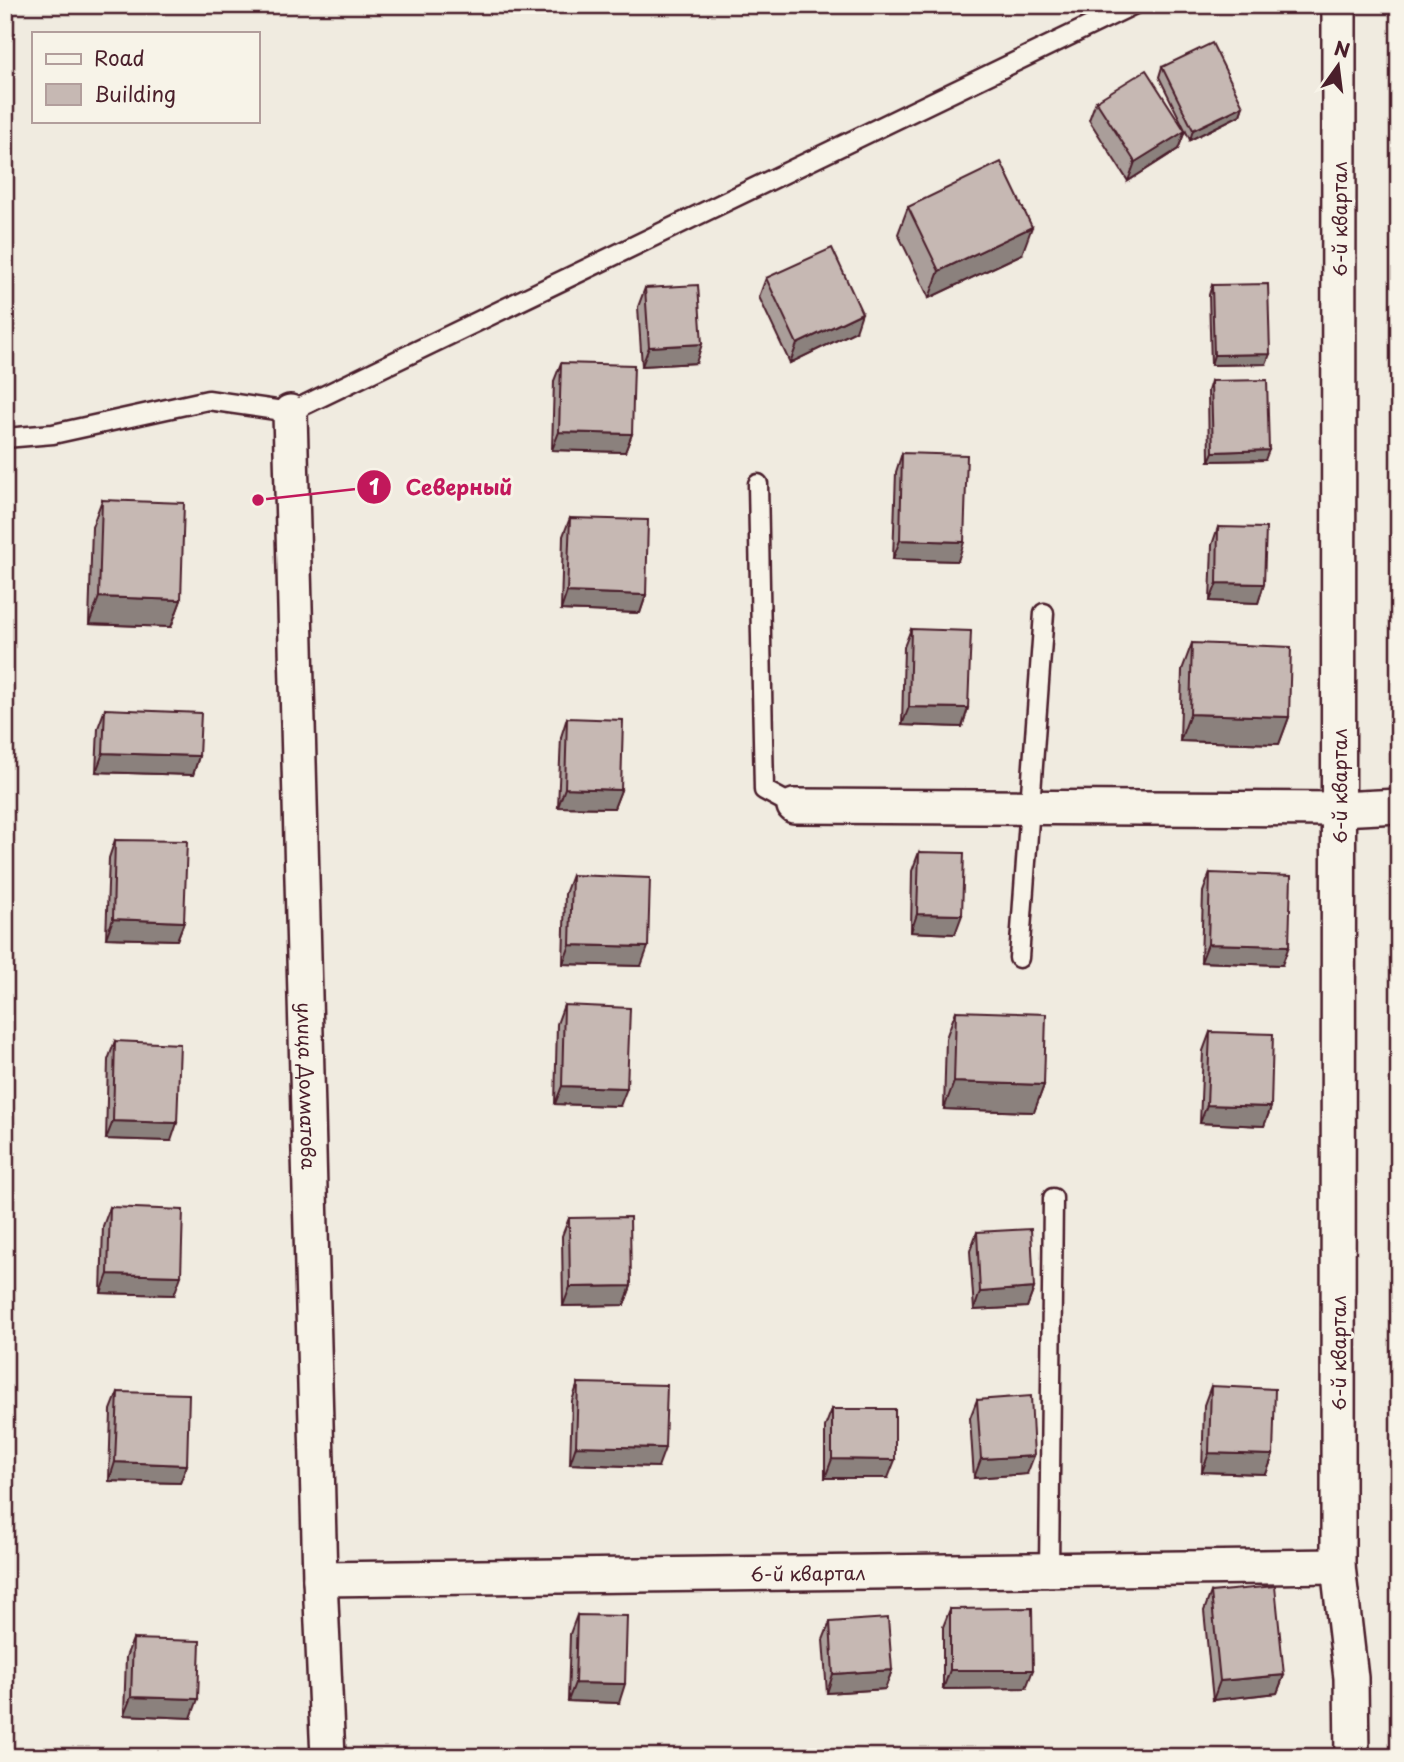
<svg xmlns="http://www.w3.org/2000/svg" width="1404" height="1762" viewBox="0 0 1404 1762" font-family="'Playpen Sans',sans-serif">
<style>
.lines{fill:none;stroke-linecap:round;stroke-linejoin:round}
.lane-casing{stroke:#4a1f2b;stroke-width:23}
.street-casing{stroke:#4a1f2b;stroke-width:38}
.lane{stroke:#f7f3e8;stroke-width:18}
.street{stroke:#f7f3e8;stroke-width:33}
.wall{fill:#aa9e9a;stroke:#4a1f2b;stroke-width:2}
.shaded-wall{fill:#8b817d;stroke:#4a1f2b;stroke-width:2}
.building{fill:#c6b8b3;stroke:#4a1f2b;stroke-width:2}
.labels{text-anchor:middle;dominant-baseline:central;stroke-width:6;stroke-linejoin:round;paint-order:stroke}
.street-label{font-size:19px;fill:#4a1f2b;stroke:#f7f3e8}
.leader{fill:none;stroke:#c2185b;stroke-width:2.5}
.callout-dot{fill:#c2185b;stroke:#f7f3e8;stroke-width:2.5}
.mark-label{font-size:21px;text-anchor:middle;font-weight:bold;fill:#fff}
.callout-label{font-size:21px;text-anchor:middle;font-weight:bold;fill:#c2185b;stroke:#f7f3e8;stroke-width:6;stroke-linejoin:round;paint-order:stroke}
</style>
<rect width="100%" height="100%" fill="#f0ebe0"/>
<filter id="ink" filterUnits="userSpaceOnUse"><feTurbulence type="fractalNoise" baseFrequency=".0143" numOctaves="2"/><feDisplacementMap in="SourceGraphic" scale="14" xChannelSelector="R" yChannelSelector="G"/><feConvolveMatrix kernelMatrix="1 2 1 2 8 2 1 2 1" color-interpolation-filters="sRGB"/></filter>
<g filter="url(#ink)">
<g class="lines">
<g class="lane-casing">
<g id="lane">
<polyline points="5,438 53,434 208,400 290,412 1133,5"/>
<polyline points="758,484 764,790 794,806"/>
<polyline points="1019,958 1044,613"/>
<polyline points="1049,1569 1053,1198"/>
</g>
</g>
<g class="street-casing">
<g id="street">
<polyline points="1339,5 1338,1566 1351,1678 1352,1757"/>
<path id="s1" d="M290 412 320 1579 328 1757"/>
<polyline points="794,806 1339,809 1399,806"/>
<path id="s2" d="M320 1579 1338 1566"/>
</g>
</g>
<use href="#lane" class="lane"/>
<use href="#street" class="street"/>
</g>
<g class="wall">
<polygon points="1162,67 1243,106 1240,115 1190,140 1159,77"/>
<polygon points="1096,101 1185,131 1178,149 1128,181 1089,120"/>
<polygon points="908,207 1022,254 929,298 898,234"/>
<polygon points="766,278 856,331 790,363 759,297"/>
<polygon points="1212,285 1266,364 1211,365 1209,295"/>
<polygon points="645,288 696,363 642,366 638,307"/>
<polygon points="561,363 632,434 625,452 552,450 554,381"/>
<polygon points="1211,381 1265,460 1209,461 1208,391"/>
<polygon points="902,453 958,561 893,559 896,472"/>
<polygon points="102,500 181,600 171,627 89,624 92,527"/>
<polygon points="570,518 646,595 640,613 561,610 563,536"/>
<polygon points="1218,527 1264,584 1258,603 1210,601 1212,545"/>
<polygon points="911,629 968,708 962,727 902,725 904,647"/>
<polygon points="1192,643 1289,717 1279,744 1180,741 1182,670"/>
<polygon points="105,709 199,756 193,775 96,772 98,728"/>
<polygon points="567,718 621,790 614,808 558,807 561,737"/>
<polygon points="115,840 184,922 177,940 106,938 109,858"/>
<polygon points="919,852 955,934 911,932 912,871"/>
<polygon points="1210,873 1282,965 1201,962 1203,892"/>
<polygon points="572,875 641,966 563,964 565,894"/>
<polygon points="564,1005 620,1106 555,1104 557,1024"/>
<polygon points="956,1011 1044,1085 1034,1112 944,1109 946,1038"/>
<polygon points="1210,1032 1271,1107 1264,1126 1200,1123 1203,1051"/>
<polygon points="115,1041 171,1141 106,1139 108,1060"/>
<polygon points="110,1207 174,1295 101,1293 103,1226"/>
<polygon points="569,1218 631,1286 624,1305 563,1306 562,1236"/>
<polygon points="977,1232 1034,1288 1027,1307 974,1310 970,1251"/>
<polygon points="578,1383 658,1467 570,1464 572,1401"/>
<polygon points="1211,1386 1273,1455 1266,1474 1202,1472 1204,1405"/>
<polygon points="118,1392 187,1465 180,1483 109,1481 111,1410"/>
<polygon points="977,1400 1027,1474 974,1478 970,1418"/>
<polygon points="832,1409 888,1478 825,1478 825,1427"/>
<polygon points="1211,1592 1284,1675 1277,1693 1213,1700 1204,1611"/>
<polygon points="950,1609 1026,1688 943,1689 943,1627"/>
<polygon points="577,1615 619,1703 568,1701 570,1634"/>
<polygon points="830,1622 892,1670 885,1689 827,1693 823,1640"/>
<polygon points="133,1639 191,1718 124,1715 126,1657"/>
</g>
<g class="shaded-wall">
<polygon points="1243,106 1240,115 1190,140 1193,130"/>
<polygon points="1185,131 1178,149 1128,181 1135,162"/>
<polygon points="1032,227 1022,254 929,298 939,271"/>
<polygon points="862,313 856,331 790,363 797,344"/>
<polygon points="702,344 696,363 642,366 649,347"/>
<polygon points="1270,354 1266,364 1211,365 1214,355"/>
<polygon points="559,432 632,434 625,452 552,450"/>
<polygon points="1269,450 1265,460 1209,461 1213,452"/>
<polygon points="900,540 964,542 958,561 893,559"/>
<polygon points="1217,583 1264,584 1258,603 1210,601"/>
<polygon points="567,592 646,595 640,613 561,610"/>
<polygon points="99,597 181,600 171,627 89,624"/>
<polygon points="909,707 968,708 962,727 902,725"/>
<polygon points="1190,714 1289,717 1279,744 1180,741"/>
<polygon points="103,753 199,756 193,775 96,772"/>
<polygon points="565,788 621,790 614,808 558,807"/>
<polygon points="917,914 962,915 955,934 911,932"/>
<polygon points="113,919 184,922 177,940 106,938"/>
<polygon points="1208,944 1289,946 1282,965 1201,962"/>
<polygon points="570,945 648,947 641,966 563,964"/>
<polygon points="954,1082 1044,1085 1034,1112 944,1109"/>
<polygon points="562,1086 627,1088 620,1106 555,1104"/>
<polygon points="1207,1105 1271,1107 1264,1126 1200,1123"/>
<polygon points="113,1121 177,1123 171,1141 106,1139"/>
<polygon points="108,1274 181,1276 174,1295 101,1293"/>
<polygon points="631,1286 624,1305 563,1306 570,1287"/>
<polygon points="1034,1288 1027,1307 974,1310 980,1292"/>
<polygon points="576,1446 665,1448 658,1467 570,1464"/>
<polygon points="1209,1453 1273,1455 1266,1474 1202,1472"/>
<polygon points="1034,1456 1027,1474 974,1478 981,1459"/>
<polygon points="832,1459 895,1460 888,1478 825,1478"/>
<polygon points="115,1462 187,1465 180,1483 109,1481"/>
<polygon points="892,1670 885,1689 827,1693 833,1674"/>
<polygon points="950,1670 1033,1670 1026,1688 943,1689"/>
<polygon points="1284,1675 1277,1693 1213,1700 1220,1681"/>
<polygon points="575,1683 625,1684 619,1703 568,1701"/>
<polygon points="131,1697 198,1699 191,1718 124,1715"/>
</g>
<g class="building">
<polygon points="1212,43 1243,106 1193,130 1162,67"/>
<polygon points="1146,70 1185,131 1135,162 1096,101"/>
<polygon points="1001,162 1032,227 939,271 908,207"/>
<polygon points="832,248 862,313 797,344 766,278"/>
<polygon points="1268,284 1270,354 1214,355 1212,285"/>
<polygon points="698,285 702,344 649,347 645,288"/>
<polygon points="561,363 634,365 632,434 559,432"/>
<polygon points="1267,380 1269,450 1213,452 1211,381"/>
<polygon points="902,453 967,455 964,542 900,540"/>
<polygon points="102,500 184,503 181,600 99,597"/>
<polygon points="570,518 648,520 646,595 567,592"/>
<polygon points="1218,527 1266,528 1264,584 1217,583"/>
<polygon points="911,629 971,631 968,708 909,707"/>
<polygon points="1192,643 1291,647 1289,717 1190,714"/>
<polygon points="105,709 201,713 199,756 103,753"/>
<polygon points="567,718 623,720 621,790 565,788"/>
<polygon points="115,840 187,841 184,922 113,919"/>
<polygon points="919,852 964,853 962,915 917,914"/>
<polygon points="1210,873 1291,876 1289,946 1208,944"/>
<polygon points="572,875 650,878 648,947 570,945"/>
<polygon points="564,1005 630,1008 627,1088 562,1086"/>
<polygon points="956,1011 1046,1014 1044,1085 954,1082"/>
<polygon points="1210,1032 1273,1034 1271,1107 1207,1105"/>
<polygon points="115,1041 180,1044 177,1123 113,1121"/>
<polygon points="110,1207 183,1210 181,1276 108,1274"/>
<polygon points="630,1217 631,1286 570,1287 569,1218"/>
<polygon points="1031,1229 1034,1288 980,1292 977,1232"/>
<polygon points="578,1383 667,1385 665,1448 576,1446"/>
<polygon points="1211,1386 1275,1389 1273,1455 1209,1453"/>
<polygon points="118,1392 189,1394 187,1465 115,1462"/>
<polygon points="1031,1396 1034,1456 981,1459 977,1400"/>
<polygon points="832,1409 895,1409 895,1460 832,1459"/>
<polygon points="1275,1586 1284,1675 1220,1681 1211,1592"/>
<polygon points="1032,1608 1033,1670 950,1670 950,1609"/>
<polygon points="577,1615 627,1616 625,1684 575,1683"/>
<polygon points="888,1618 892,1670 833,1674 830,1622"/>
<polygon points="133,1639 200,1641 198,1699 131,1697"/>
</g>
</g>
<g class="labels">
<g class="street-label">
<text transform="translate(1339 219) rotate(-90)">6-й квартал</text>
<text transform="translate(1339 786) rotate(-90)">6-й квартал</text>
<text stroke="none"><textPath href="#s1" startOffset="674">улица Долматова</textPath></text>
<text transform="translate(1338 1353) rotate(-90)">6-й квартал</text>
<text stroke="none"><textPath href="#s2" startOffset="488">6-й квартал</textPath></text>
</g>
</g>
<path class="leader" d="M258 500L374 487"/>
<g class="callout-dot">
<circle cx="258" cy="500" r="7"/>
<circle cx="374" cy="487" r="18"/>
</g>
<g class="mark-label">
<text x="374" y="495">1</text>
</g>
<g class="callout-label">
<text x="459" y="495">Северный</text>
</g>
<rect width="1404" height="1762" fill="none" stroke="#f7f3e8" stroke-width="28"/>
<rect x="14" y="14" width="1376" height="1734" fill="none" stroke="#4a1f2b" stroke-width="2.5" filter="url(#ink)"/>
<rect x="32" y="32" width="228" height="91" fill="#f7f3e8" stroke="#b29e9c" stroke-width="2"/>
<rect x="46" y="54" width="35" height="10" fill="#f7f3e8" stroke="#b29e9c" stroke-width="2"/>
<text x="94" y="66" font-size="21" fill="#4a1f2b">Road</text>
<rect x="46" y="84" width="35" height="21" fill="#c6b8b3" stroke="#b29e9c" stroke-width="2"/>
<text x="94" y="102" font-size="21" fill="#4a1f2b">Building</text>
<g transform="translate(1338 66) rotate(14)" stroke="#f7f3e8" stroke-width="5" paint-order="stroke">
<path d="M0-5L12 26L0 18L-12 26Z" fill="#4a1f2b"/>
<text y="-10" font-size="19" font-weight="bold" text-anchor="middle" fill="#4a1f2b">N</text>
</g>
</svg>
